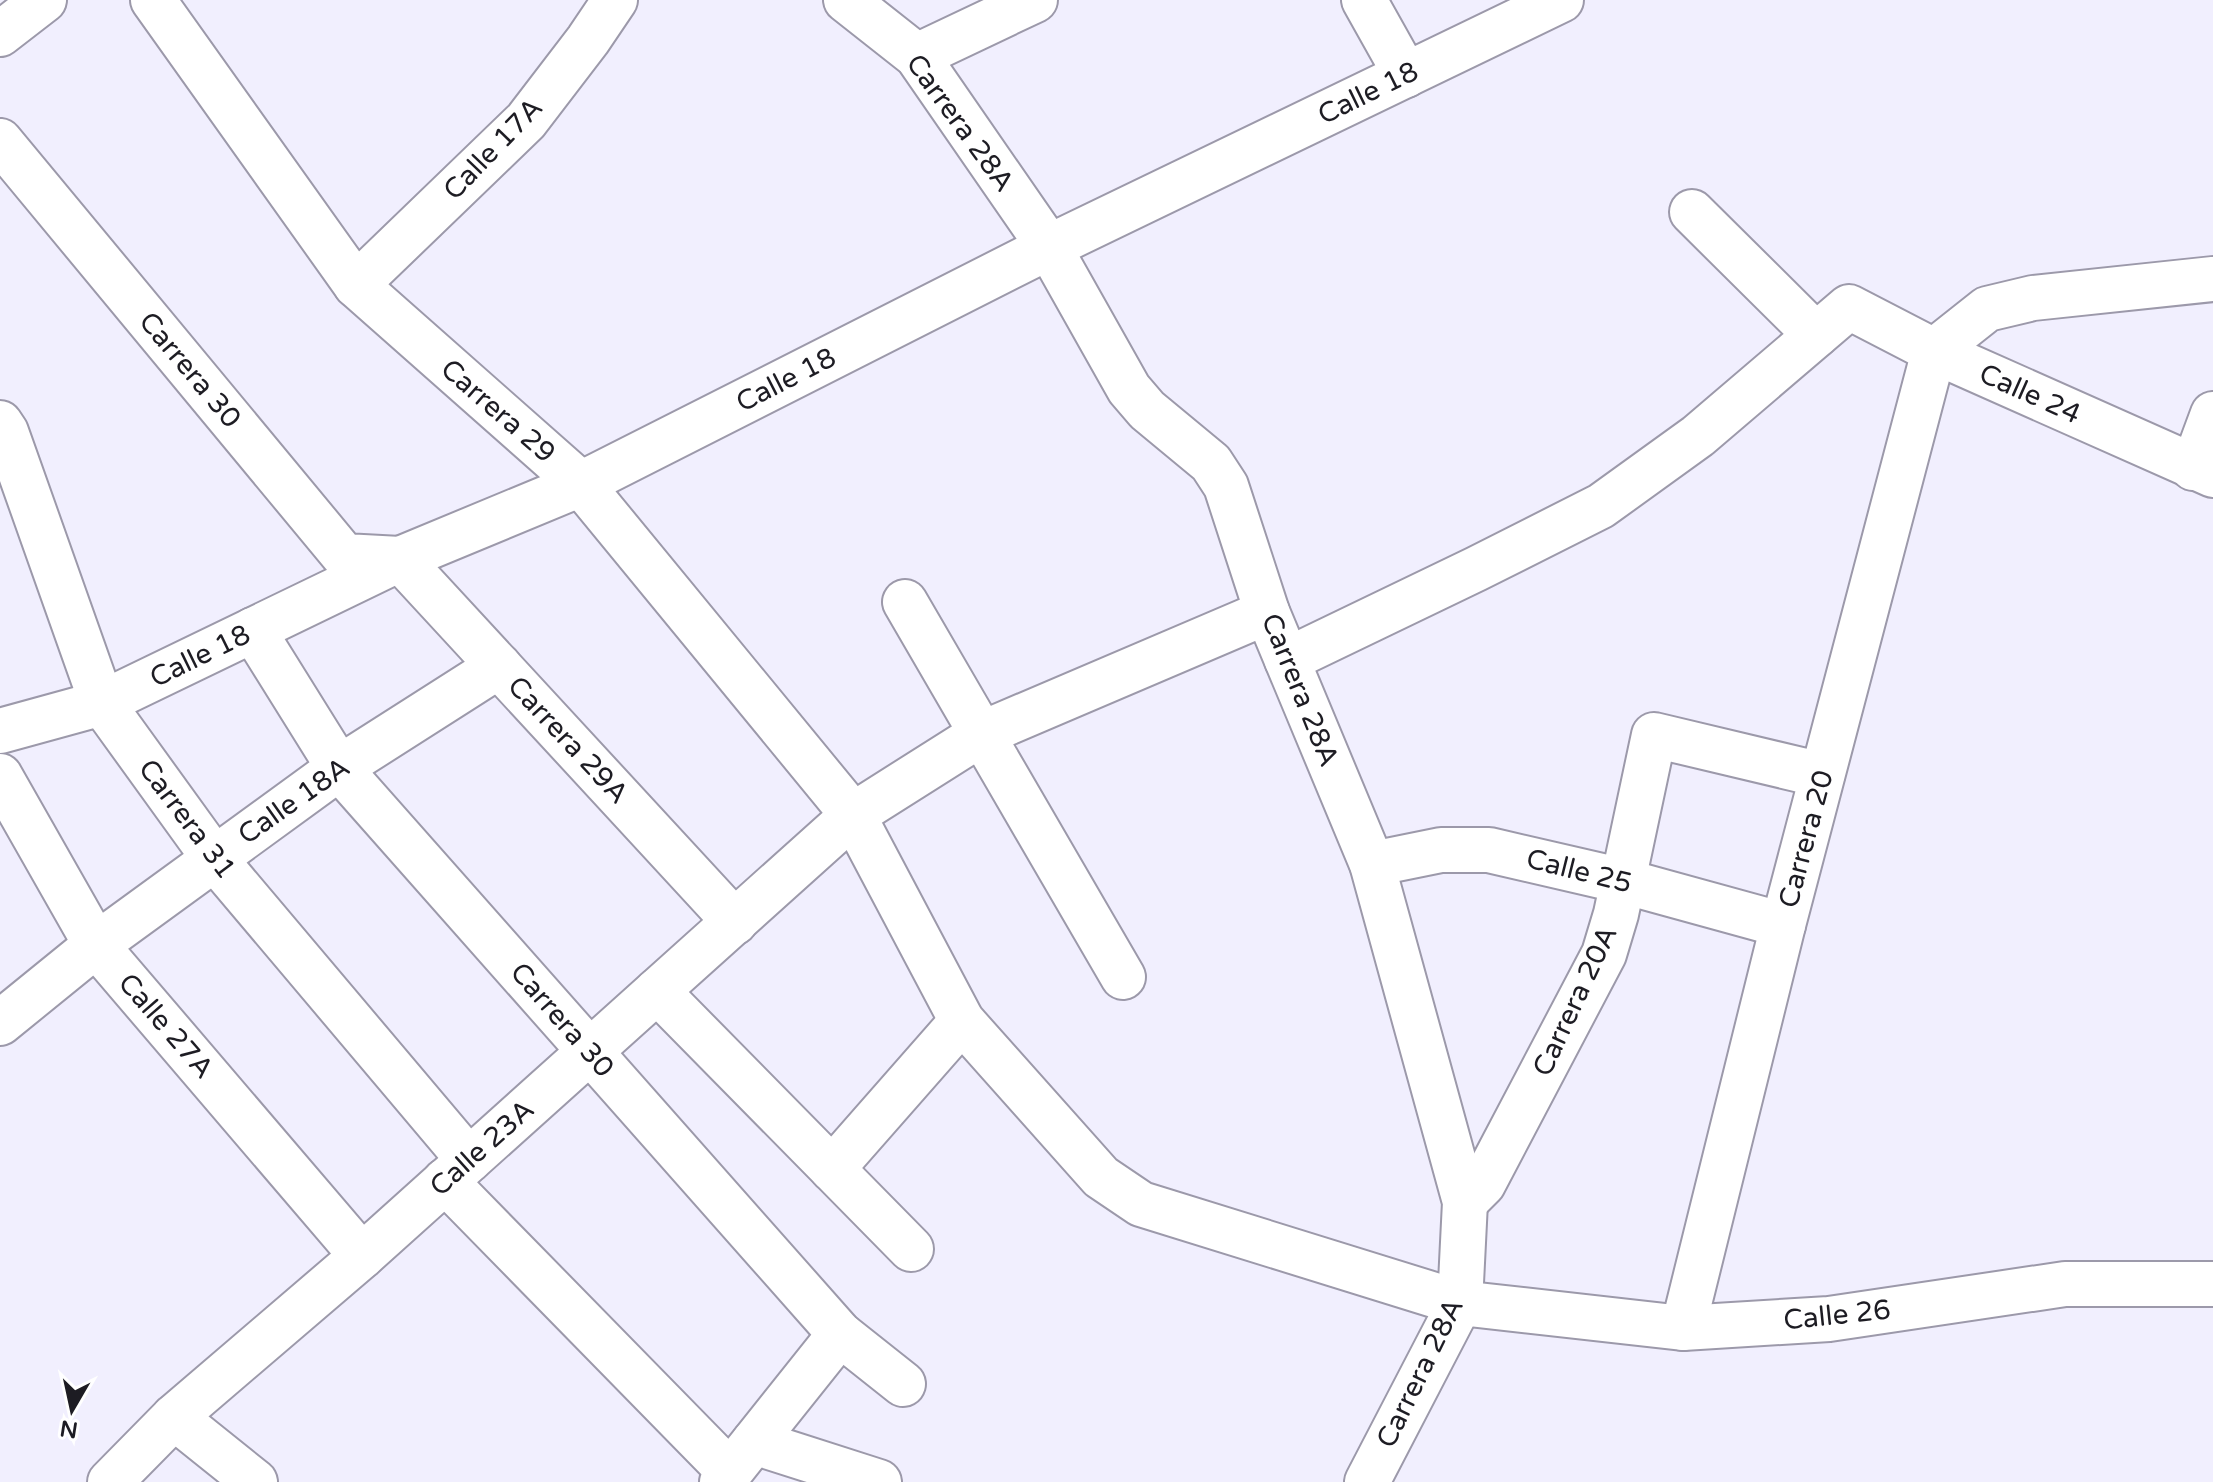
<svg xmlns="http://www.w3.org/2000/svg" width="2213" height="1482" viewBox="0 0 2213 1482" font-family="'Varela Round',sans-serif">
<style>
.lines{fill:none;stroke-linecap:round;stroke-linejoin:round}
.minor-casing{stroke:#9c99aa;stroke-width:48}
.minor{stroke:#fff;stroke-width:44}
.labels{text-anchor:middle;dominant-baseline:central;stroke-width:7;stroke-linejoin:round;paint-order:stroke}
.street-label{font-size:28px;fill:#1d1c23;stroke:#fff}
</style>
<rect width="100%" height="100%" fill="#f1effe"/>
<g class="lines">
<g class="minor-casing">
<g id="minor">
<polyline points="153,0 356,285 581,484 853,815 962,1021 1101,1177 1141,1204 1460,1303 1683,1328 1829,1319 2065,1284 2213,1284"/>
<polyline points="846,0 917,56 1049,247 1129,389 1147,410 1211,463 1226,486 1267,612 1372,864 1465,1202 1460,1303 1367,1482"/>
<polyline points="1364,0 1406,75"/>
<polyline points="0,34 44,0"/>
<polyline points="917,56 1035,0"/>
<polyline points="0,141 344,556 400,559 735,922"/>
<polyline points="1692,212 1816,335"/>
<polyline points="356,285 526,121 588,40 615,0"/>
<polyline points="0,423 6,432 102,703 214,858 469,1160"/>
<polyline points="2193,468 2213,414"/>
<polyline points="905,602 1123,977"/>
<polyline points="253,630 339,768 840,1334 903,1384"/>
<polyline points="1287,660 1476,569 1601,506 1698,436 1849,307 1934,351 2213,475"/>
<polyline points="0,731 102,703 400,559 581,484 1049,247 1561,0"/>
<polyline points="0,776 96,945 362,1256"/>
<polyline points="1372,864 1441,850 1489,850 1623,881 1783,925"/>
<polyline points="657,991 911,1249"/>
<polyline points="0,1023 96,945 339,768 499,666"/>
<polyline points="832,1169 962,1021"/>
<polyline points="445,1181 730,1472"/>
<polyline points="1465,1202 1483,1184 1604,954 1616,914 1654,735 1822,775"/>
<polyline points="1683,1328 1783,925 1934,351 1987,309 2033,298 2213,279"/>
<polyline points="174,1417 255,1482"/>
<polyline points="754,1442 879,1482"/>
<polyline points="110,1482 174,1417 362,1256 853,815 981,734 1267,612"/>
<polyline points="722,1482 840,1334"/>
</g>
</g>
<use href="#minor" class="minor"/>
</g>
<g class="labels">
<g class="street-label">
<text transform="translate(1368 93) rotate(-26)">Calle 18</text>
<text transform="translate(960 123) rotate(54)">Carrera 28A</text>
<text transform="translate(493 149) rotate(-46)">Calle 17A</text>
<text transform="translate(190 370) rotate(50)">Carrera 30</text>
<text transform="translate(786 380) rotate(-27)">Calle 18</text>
<text transform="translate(2030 394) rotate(24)">Calle 24</text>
<text transform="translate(498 411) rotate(41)">Carrera 29</text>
<text transform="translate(200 656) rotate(-26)">Calle 18</text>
<text transform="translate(1300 690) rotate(68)">Carrera 28A</text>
<text transform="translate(568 740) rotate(47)">Carrera 29A</text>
<text transform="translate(294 801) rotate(-35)">Calle 18A</text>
<text transform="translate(187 819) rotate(53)">Carrera 31</text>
<text transform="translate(1806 839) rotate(-75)">Carrera 20</text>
<text transform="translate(1579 871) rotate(14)">Calle 25</text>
<text transform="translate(1575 1001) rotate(-65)">Carrera 20A</text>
<text transform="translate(562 1020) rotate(49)">Carrera 30</text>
<text transform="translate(166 1026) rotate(49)">Calle 27A</text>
<text transform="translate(482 1148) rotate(-42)">Calle 23A</text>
<text transform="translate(1837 1315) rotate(-6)">Calle 26</text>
<text transform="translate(1420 1373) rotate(-64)">Carrera 28A</text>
</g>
</g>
<g transform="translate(72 1410) rotate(189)" stroke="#ffffff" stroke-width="6" paint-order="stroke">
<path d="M0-6L14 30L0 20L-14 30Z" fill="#1d1c23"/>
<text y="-12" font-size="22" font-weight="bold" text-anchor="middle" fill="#1d1c23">N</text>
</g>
</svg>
